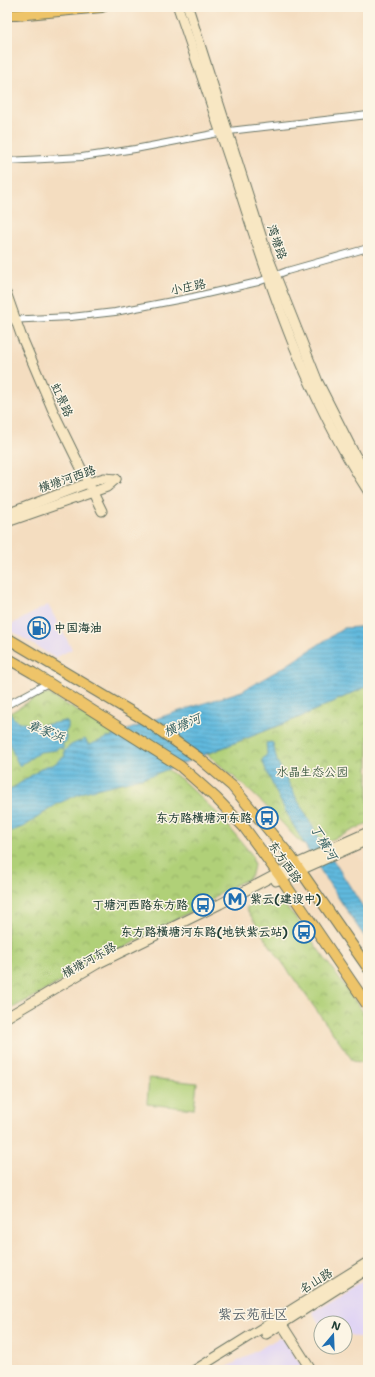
<svg xmlns="http://www.w3.org/2000/svg" width="375" height="1377" viewBox="0 0 375 1377" font-family="'Shantell Sans','LXGW WenKai TC',sans-serif">
<style>
.built{fill:#e0d4f4}
.green{fill:#b0d078;stroke:#688656}
.park{fill:url(#park-crowns);stroke:#688656}
.water{fill:url(#water-rules);stroke:#407b89}
.lines{fill:none;stroke-linecap:round;stroke-linejoin:round}
.street-casing{stroke:#6a7565;stroke-width:8}
.secondary-casing{stroke:#6a7565;stroke-width:11}
.primary-casing{stroke:#6a7565;stroke-width:12}
.street{stroke:#fff;stroke-width:6}
.secondary{stroke:#f8e7c3;stroke-width:9}
.primary{stroke:#eec469;stroke-width:10}
.labels{text-anchor:middle;dominant-baseline:central;stroke-width:3;stroke-linejoin:round;paint-order:stroke}
.street-label{font-size:12px;fill:#1f3d34;stroke:#fcf5e5}
.poi-label{font-size:12px;font-weight:bold;fill:#1f3d34;stroke:#fcf5e5;text-anchor:end}
.park-label{font-size:12px;fill:#3c5a42;stroke:#fcf5e5}
.water-label{font-size:13px;font-style:italic;fill:#2f5c5e;stroke:#fcf5e5}
.quarter-label{font-size:14px;fill:#535e66;stroke:#fcf5e5}
</style>
<defs>
<pattern id="park-crowns" width="20" height="18" patternUnits="userSpaceOnUse"><rect width="20" height="18" fill="#b0d078"/><path d="M2 6a3 3 0 1 1 6 0M12 15a3 3 0 1 1 6 0" fill="none" stroke="#8faa63"/></pattern>
<pattern id="water-rules" width="6" height="5" patternUnits="userSpaceOnUse"><rect width="6" height="5" fill="#60b9de"/><path d="M0 2.5h6" fill="none" stroke="#4f98b5"/></pattern>
</defs>
<rect width="100%" height="100%" fill="#fcf5e5"/>
<filter id="ink" filterUnits="userSpaceOnUse"><feTurbulence type="fractalNoise" baseFrequency=".025" numOctaves="2"/><feDisplacementMap in="SourceGraphic" scale="8" xChannelSelector="R" yChannelSelector="G"/><feConvolveMatrix kernelMatrix="1 2 1 2 8 2 1 2 1" color-interpolation-filters="sRGB"/></filter>
<filter id="wash" filterUnits="userSpaceOnUse"><feTurbulence type="fractalNoise" baseFrequency=".012" numOctaves="4" result="noise"/><feDisplacementMap in="SourceGraphic" scale="16" xChannelSelector="R" yChannelSelector="G"/><feGaussianBlur stdDeviation="0.9" result="paint"/><feColorMatrix in="noise" values="0 0 0 0 0 0 0 0 0 0 0 0 0 0 0 0 0 1.4 0 .05"/><feComposite in="paint" operator="in"/></filter>
<g filter="url(#wash)">
<rect width="100%" height="100%" fill="#f4ddc0"/>
<g class="built">
<polygon points="48,605 72,649 55,658 7,628 7,627"/>
<polygon points="368,1277 368,1341 345,1333 345,1323 321,1323 321,1325 320,1325 312,1312"/>
<polygon points="279,1338 284,1340 304,1370 222,1370"/>
</g>
<polygon class="green" points="149,1078 197,1083 194,1109 147,1104"/>
<g class="park">
<path d="M368 686V823C355 829 321 847 308 845 298 843 292 833 285 826 261 799 234 777 207 754L298 718Z"/>
<polygon points="49,694 109,730 181,779 220,816 252,855 254,865 252,874 248,879 222,891 210,901 7,1011 7,715 38,696"/>
<path d="M260 901C277 901 281 902 293 914L368 1019V1063L353 1061 264 937 246 908Z"/>
</g>
<g class="water">
<polygon points="368,624 368,686 298,718 153,775 84,792 57,804 25,826 12,831 7,830 7,792 45,766 53,765 65,756 64,751 71,745 85,739 89,745 161,717 242,691 284,667 344,628 359,627"/>
<path d="M7 707C9 711 12 718 16 720 31 729 49 724 65 721L68 723V728L65 733 67 741 62 744 64 747 62 749 59 747 56 750 40 752 19 766 7 739Z"/>
<path d="M271 742 273 743 277 761 298 801 318 836 368 915V942C330 885 287 824 262 760L267 754 266 743Z"/>
</g>
</g>
<g filter="url(#ink)">
<g class="lines">
<g class="street-casing">
<g id="street">
<polyline points="7,161 82,157 135,149 229,131 368,115"/>
<polyline points="7,320 71,317 115,312 193,297 258,282 287,271 368,248"/>
<polyline points="7,705 48,683"/>
</g>
</g>
<g class="secondary-casing">
<g id="secondary">
<path d="M178 7C198 65 218 124 237 182 271 290 306 395 368 491"/>
<polyline points="188,7 267,254 318,382 355,455 368,475"/>
<polyline points="7,295 21,335 54,413 102,511"/>
<polyline points="7,514 88,483 104,478 116,479"/>
<polyline points="7,522 93,492 107,487 116,479"/>
<polyline points="276,881 368,840"/>
<polyline points="7,1017 97,964 220,904 296,864 368,832"/>
<polyline points="279,1320 311,1370"/>
<polyline points="266,1334 368,1269"/>
<polyline points="195,1370 368,1262"/>
</g>
</g>
<g class="primary-casing">
<g id="primary">
<polyline points="7,15 16,15 102,7"/>
<polyline points="7,638 145,720 199,758 232,786 291,857 368,968"/>
<polyline points="7,658 33,673 180,766 216,798 244,827 279,875 368,1006"/>
</g>
</g>
<use href="#street" class="street"/>
<use href="#secondary" class="secondary"/>
<use href="#primary" class="primary"/>
</g>
</g>
<defs>
<g id="fuel-ring" transform="scale(1.15)"><circle r="9.5" fill="#fcf5e5" stroke="#1f6fb2" stroke-width="1.5"/><path d="M-5.5-6h7V0h2V4h1.3V-2.5L3-4.5l.8-.8L6-3V5H2.5V1h-1V6h-7ZM-4.2-4.7v3.2H.2V-4.7Z" fill="#1f6fb2"/></g>
<g id="bus-ring" transform="scale(1.15)"><circle r="9.5" fill="#fcf5e5" stroke="#1f6fb2" stroke-width="1.5"/><path d="M-5-6H5V4H4V6H2V4H-2V6H-4V4H-5ZM-3.5-4V0h7V-4ZM-3.5 1.2v1.5H-2V1.2ZM2 1.2v1.5H3.5V1.2Z" fill="#1f6fb2"/></g>
<g id="metro-ring" transform="scale(1.15)"><circle r="9.5" fill="#fcf5e5" stroke="#1f6fb2" stroke-width="1.5"/><path d="M-5.5 5V-5H-3L0 0L3-5H5.5V5H3V-.5L0 4L-3-.5V5Z" fill="#1f6fb2"/></g>
</defs>
<g fill-rule="evenodd">
<use href="#fuel-ring" x="39" y="628"/>
<use href="#bus-ring" x="267" y="818"/>
<use href="#metro-ring" x="235" y="899"/>
<use href="#bus-ring" x="203" y="905"/>
<use href="#bus-ring" x="304" y="932"/>
</g>
<g class="labels">
<g class="street-label">
<text transform="translate(277 242) rotate(71)">湾塘路</text>
<text transform="translate(188 287) rotate(-12)">小庄路</text>
<text transform="translate(62 400) rotate(66)">虹景路</text>
<text transform="translate(67 479) rotate(-19)">横塘河西路</text>
<text transform="translate(285 862) rotate(55)">东方西路</text>
<text transform="translate(89 960) rotate(-29)">横塘河东路</text>
<text transform="translate(316 1281) rotate(-32)">名山路</text>
</g>
<g class="poi-label">
<text x="54" y="628" text-anchor="start">中国海油</text>
<text x="252" y="818">东方路横塘河东路</text>
<text x="250" y="899" text-anchor="start">紫云(建设中)</text>
<text x="188" y="905">丁塘河西路东方路</text>
<text x="288" y="932">东方路横塘河东路(地铁紫云站)</text>
</g>
<g class="park-label">
<text x="312" y="772">水晶生态公园</text>
</g>
<g class="water-label">
<text transform="translate(182 725) rotate(-23)">横塘河</text>
<text transform="translate(46 731) rotate(21)">章家浜</text>
<text transform="translate(324 842) rotate(59)">丁横河</text>
</g>
<g class="quarter-label">
<text x="253" y="1314">紫云苑社区</text>
</g>
</g>
<rect width="375" height="1377" fill="none" stroke="#fcf5e5" stroke-width="24"/>
<g transform="translate(333 1335) rotate(19)"><circle r="19" fill="#fcf5e5" stroke="#a4ab9e"/>
<path d="M0-3L7 15L0 10L-7 15Z" fill="#1f6fb2"/>
<text y="-6" font-size="11" font-weight="bold" text-anchor="middle" fill="#1f3d34">N</text>
</g>
</svg>
